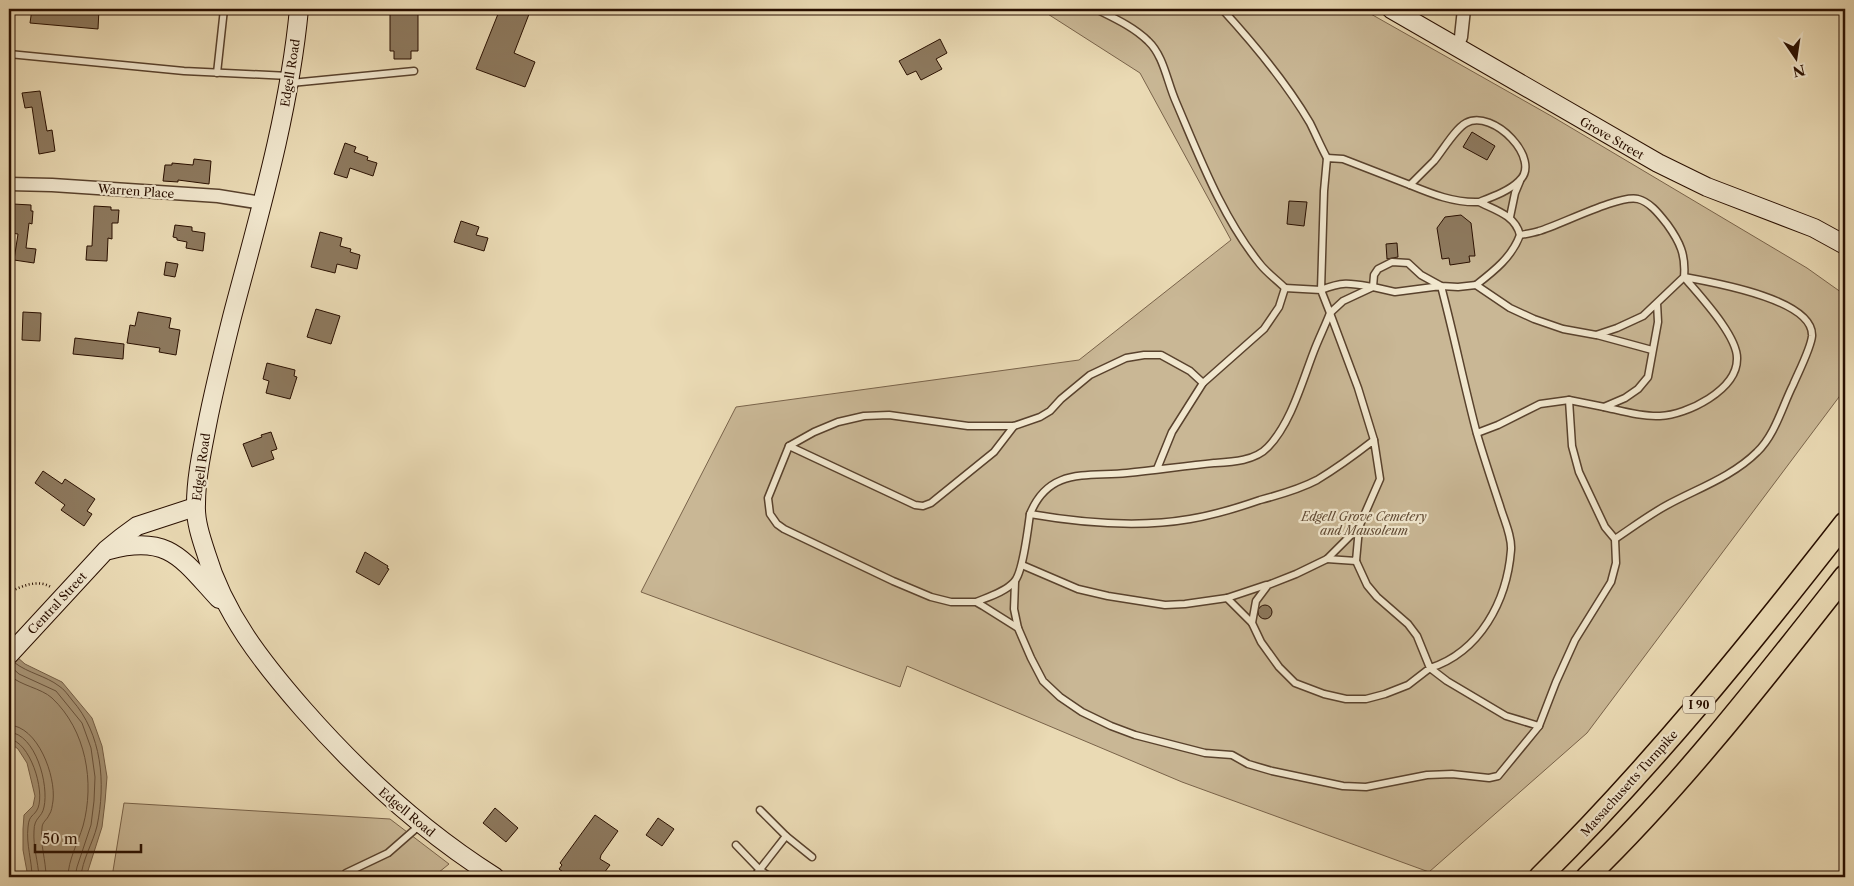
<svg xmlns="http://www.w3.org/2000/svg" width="1854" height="886" viewBox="0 0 1854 886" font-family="'Libre Caslon Text',serif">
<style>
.green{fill:#c9b795;stroke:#79634a}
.water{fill:#a89577;stroke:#755f47}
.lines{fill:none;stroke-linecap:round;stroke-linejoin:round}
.shore{stroke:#68523c;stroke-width:1}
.building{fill:#8d795e;stroke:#290f00}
.lane-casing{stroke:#59422d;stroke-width:9}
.street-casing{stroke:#59422d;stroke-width:15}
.secondary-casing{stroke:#290f00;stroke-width:20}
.highway-casing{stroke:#290f00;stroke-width:24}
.path{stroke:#290f00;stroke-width:2.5;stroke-dasharray:1 2.5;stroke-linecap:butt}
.lane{stroke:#f1e7ce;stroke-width:6}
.street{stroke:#f1e7ce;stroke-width:12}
.secondary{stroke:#f1e7ce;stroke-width:18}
.highway{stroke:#eadab4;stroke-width:21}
.labels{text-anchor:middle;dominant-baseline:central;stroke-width:4.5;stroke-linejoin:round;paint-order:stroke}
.shield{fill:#f1e7ce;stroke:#65503e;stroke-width:1}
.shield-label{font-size:11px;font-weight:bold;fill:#290f00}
.street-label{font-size:12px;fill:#290f00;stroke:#f1e7ce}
.park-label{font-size:12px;font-style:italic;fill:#614a34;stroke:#f1e7ce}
</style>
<rect width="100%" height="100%" fill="#eadab4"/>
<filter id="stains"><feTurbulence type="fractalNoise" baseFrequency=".004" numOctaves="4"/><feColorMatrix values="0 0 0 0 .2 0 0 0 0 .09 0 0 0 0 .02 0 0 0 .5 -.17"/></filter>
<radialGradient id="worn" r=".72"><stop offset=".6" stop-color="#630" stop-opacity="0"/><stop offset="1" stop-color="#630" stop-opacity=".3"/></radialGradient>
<g class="green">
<polygon points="1040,9 1362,9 1553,117 1807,268 1845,295 1845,389 1587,733 1429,872 1182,782 907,666 900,687 641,592 736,407 1079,360 1231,240 1140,73"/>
<polygon points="124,803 390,819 449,864 433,877 112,877"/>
</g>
<polygon class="water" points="9,650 25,664 62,682 92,718 102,746 107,777 105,802 102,827 86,877 28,877 23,850 23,829 24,815 33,806 35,796 27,763 18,749 9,742"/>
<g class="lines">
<g class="shore">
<path d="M15 663C28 673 46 676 59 686 64 689 68 695 72 700 102 734 106 783 97 826 93 843 82 860 81 877"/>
<polyline points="9,665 19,674 56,691 82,723 91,748 95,777 94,801 91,825 77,867 75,877"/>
<path d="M9 675C21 686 41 688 52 698 86 730 95 782 83 826 78 843 68 860 68 877"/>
<path d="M9 725C38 726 56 776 53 801 52 806 52 811 49 815 47 820 42 822 42 828 40 845 46 860 46 877"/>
<path d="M9 732C36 734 49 785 44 807 42 818 34 817 34 831 33 847 38 861 39 877"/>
<path d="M9 739C30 741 45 790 38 808 34 817 29 814 28 827 26 845 32 860 32 877"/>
</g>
</g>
<g class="building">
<polygon points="32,9 99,9 98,29 30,23"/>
<polygon points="390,9 418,9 418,51 411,51 411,59 394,59 394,51 390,51"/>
<polygon points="500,9 531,9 514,53 535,62 525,87 476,69"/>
<polygon points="940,39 947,53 936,59 942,69 921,80 916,71 907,75 899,61"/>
<polygon points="40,91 47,131 52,130 55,151 39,154 32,107 25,108 22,93"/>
<polygon points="1472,132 1495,146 1487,160 1463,147"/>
<polygon points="345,143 356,147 354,152 368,157 367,160 377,163 373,176 350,168 347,178 334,174"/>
<polygon points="194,159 211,161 209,184 178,180 178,182 163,181 165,165 172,165 172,163 193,165"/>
<polygon points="1289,201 1307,202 1304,226 1287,224"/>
<polygon points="13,204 31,205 31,211 33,211 32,224 29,223 26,248 36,249 34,263 14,260 18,234 11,233"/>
<polygon points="94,206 111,207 111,210 119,210 118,223 112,223 112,239 108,238 107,261 86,260 87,246 92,246"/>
<polygon points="1461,215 1471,223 1475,256 1469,256 1470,262 1450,265 1449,258 1442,259 1437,228 1445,217"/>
<polygon points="461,221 479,227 476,235 488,238 484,251 454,242"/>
<polygon points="175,225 192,227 192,231 205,233 203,251 186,248 187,242 177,240 177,238 173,237"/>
<polygon points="320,232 342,238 340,246 351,249 350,252 360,255 357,269 337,264 335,273 311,267"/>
<polygon points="1397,243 1398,257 1387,259 1386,244"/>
<polygon points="166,262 178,264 175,277 164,275"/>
<polygon points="316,309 340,316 331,344 307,337"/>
<polygon points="23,312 41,313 40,341 22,340"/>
<polygon points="138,312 171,318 169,328 180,330 176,355 159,352 160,348 127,343 130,325 135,326"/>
<polygon points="75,338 124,344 123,359 73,354"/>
<polygon points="267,363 295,370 294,376 297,377 290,399 266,393 269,381 263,379"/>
<polygon points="271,432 277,449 271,451 274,459 252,467 243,444 262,437 261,435"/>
<polygon points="43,471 62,484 65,479 95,499 87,511 92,514 84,526 61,510 65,505 35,483"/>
<polygon points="365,552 388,566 387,568 389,569 379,585 356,572"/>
<circle cx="1265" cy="612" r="7"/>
<polygon points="495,808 518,828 506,842 483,823"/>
<polygon points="595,815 618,831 601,855 600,859 610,865 601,877 560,877 563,872 559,869 562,865 560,863"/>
<polygon points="658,818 674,829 662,846 646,835"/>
</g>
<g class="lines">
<g class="lane-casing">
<g id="lane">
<path d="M1096 9C1114 18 1134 27 1148 41 1164 56 1167 82 1176 102 1200 158 1222 217 1260 264 1267 273 1277 280 1285 288"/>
<path d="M1222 9C1254 44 1286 82 1310 123 1316 135 1321 147 1327 158"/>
<polyline points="9,54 184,71 289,76"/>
<polyline points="217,73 224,9"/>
<polyline points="291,83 414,71"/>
<path d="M1410 185 1343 159 1327 158 1324 191 1321 290C1343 281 1350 283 1373 287L1374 275 1378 269 1392 262 1408 263 1421 275 1441 286 1458 287 1476 285"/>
<path d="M1479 202C1454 203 1432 194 1410 185 1418 177 1426 169 1434 161 1443 150 1455 129 1466 123 1493 108 1543 160 1519 181 1509 191 1492 197 1479 202 1495 210 1515 215 1520 235"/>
<polyline points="1510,217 1515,193 1520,181"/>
<polyline points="1597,335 1652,350"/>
<polyline points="1569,400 1604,407"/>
<polyline points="1477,433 1498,425 1540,404 1569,400 1572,446 1579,472 1605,527 1615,539 1616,563 1611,582 1575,640 1556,682 1539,726"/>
<polyline points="789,446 915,505 923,506 931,503 994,452 1014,426"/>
<polyline points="1157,469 1172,432 1203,383"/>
<path d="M1030 514C1049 467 1087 477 1127 473 1156 470 1185 466 1214 463 1232 462 1255 461 1268 447 1291 423 1302 382 1314 351 1319 338 1325 326 1330 313L1358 388 1374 440"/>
<path d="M1615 539C1633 527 1650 514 1669 504 1699 488 1733 476 1757 452 1775 435 1782 407 1793 385 1798 373 1811 348 1812 336 1814 299 1711 282 1684 277L1643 316 1617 328 1596 335 1563 329 1534 319 1510 308 1476 285C1494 271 1512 257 1520 235 1526 234 1533 233 1539 231 1560 225 1620 194 1638 199 1650 202 1659 214 1667 224 1680 242 1686 255 1684 277 1699 295 1738 336 1737 359 1737 390 1687 415 1660 416 1642 417 1622 411 1604 407L1625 398 1638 389 1648 377 1658 322 1657 303"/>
<polyline points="1327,559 1356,561 1359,528"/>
<polyline points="1022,565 1078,589 1108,596 1165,605 1185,604 1227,598"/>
<polyline points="1015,582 1014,609 1018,628"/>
<path d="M976 602C988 597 1005 592 1014 582 1023 573 1028 528 1030 514 1082 523 1138 528 1190 519 1214 515 1237 508 1260 500 1279 495 1300 489 1317 480 1337 468 1356 454 1374 440L1380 479 1359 527 1327 559 1296 574 1268 585 1256 601 1252 623 1261 642 1279 667 1295 683 1324 694 1346 699H1366L1385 694 1408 685 1430 668 1447 681 1506 716 1539 726 1498 776 1489 778 1452 774 1427 775 1366 787 1343 786 1272 771 1248 764 1232 755 1205 753 1135 735 1111 726 1082 712 1060 697 1043 681 1031 658 1018 628 983 606 976 602H951L931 597 893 581 784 529 777 524 770 514 768 498 789 446 814 432 838 422 864 416 889 415 968 426H1014L1040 417 1050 411 1061 399 1090 375 1126 358 1144 355H1161L1190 371 1203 383 1264 329 1279 307 1285 288 1321 290 1330 313 1343 301 1373 287 1395 292 1441 286C1454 335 1464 385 1477 434 1484 458 1492 482 1500 506 1504 520 1512 536 1511 550 1507 601 1480 652 1430 668L1417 636 1408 624 1377 597 1367 585 1356 561"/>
<polyline points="1252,623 1227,598 1266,585"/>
<polyline points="760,810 786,836"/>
<polyline points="736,845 760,870 770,877"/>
<polyline points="346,873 388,853 420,825"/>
<polyline points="754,877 786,836 812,857"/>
</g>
</g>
<g class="street-casing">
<g id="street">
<polyline points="1457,47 1461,37 1464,9"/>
<polyline points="9,184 52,185 218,196 262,203"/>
</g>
</g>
<g class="secondary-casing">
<g id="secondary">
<path d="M299 9C289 114 259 215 232 317 223 353 214 389 207 425 202 451 196 478 196 504 195 520 201 538 206 553 224 614 262 662 303 709 360 774 422 831 495 877"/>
<polyline points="1391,9 1658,163 1707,187 1814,228 1845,245"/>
<path d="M109 550C169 534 182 559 219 599"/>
<polyline points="9,655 106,550 122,537 137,526 195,507"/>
</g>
</g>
<g class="highway-casing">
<g id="highway">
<path d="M1540 877C1651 767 1749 646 1845 523"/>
<path d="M1587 877C1681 786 1764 679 1845 576"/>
</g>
</g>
<path class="path" d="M9 592C23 586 37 579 51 587"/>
<use href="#lane" class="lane"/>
<use href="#street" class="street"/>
<use href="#secondary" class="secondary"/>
<use href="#highway" class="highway"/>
</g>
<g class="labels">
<rect class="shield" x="1683" y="696.5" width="32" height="17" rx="4"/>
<g class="shield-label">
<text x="1699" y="705">I 90</text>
</g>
<g class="street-label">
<text transform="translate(290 73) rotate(-81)">Edgell Road</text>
<text transform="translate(1612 138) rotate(30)">Grove Street</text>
<text transform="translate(136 191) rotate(4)">Warren Place</text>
<text transform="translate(201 467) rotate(-82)">Edgell Road</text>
<text transform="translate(57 603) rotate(-47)">Central Street</text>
<text transform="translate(1629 783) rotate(-48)">Massachusetts Turnpike</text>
<text transform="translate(407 812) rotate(40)">Edgell Road</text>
</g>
<g class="park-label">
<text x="1364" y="516">Edgell Grove Cemetery<tspan x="1364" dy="14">and Mausoleum</tspan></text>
</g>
</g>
<rect width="1854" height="886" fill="none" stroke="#eadab4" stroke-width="30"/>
<rect x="10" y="10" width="1834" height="866" fill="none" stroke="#290f00" stroke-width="2.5"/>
<rect x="15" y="15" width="1824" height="856" fill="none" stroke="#290f00"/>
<g transform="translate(1796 58) rotate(167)" stroke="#f1e7ce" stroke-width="4" paint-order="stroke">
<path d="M0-4L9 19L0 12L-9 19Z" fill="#290f00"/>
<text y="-8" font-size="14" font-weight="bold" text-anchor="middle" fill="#290f00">N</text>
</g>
<path d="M35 844v8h106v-8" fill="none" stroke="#290f00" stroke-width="2.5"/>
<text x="42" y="844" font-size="15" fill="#290f00" stroke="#f1e7ce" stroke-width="4" paint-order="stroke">50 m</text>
<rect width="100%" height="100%" filter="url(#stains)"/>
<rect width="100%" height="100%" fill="url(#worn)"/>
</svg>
